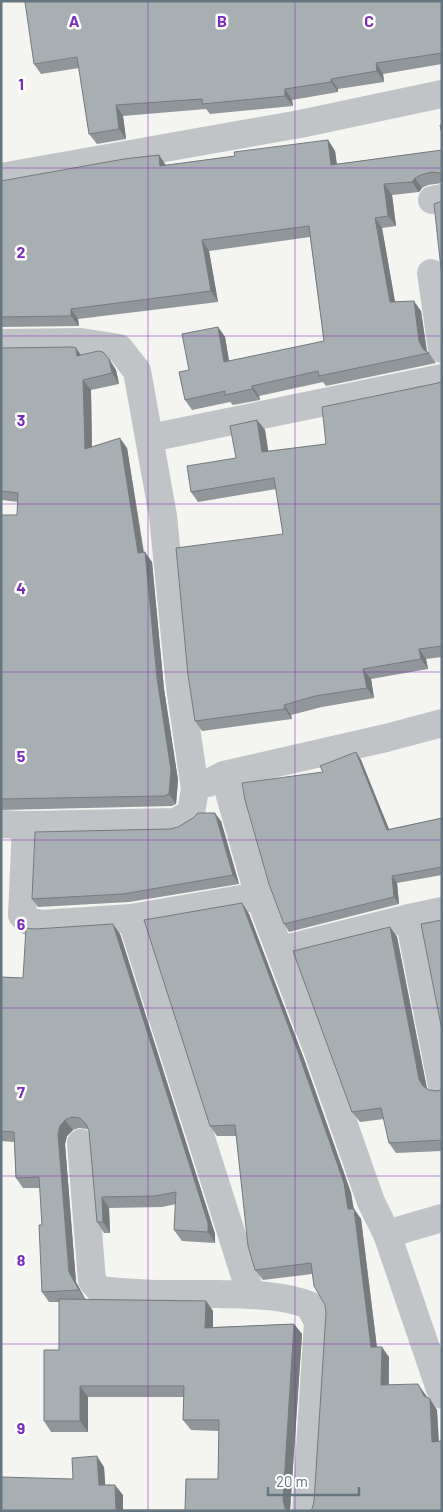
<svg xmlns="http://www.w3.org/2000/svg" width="443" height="1512" viewBox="0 0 443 1512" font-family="Barlow,sans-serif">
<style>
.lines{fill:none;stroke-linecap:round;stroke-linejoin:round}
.minor{stroke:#c0c4c7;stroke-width:28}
.wall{fill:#90969a}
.shaded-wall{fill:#757a7d}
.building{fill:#a7afb3;stroke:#757a7d}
.grid{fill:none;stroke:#7b2cbf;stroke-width:1;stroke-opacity:0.55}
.grid-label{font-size:16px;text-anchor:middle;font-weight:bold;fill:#7b2cbf;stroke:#fff;stroke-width:5;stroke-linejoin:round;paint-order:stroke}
</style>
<rect width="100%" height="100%" fill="#f4f4f1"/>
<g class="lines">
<g class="minor">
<polyline points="1,177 300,124 442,94"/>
<polyline points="432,200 442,198"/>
<polyline points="431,273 442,349"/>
<polyline points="1,343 81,342 119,348 137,371 163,516 180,687 195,789 191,813 176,822 26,825 1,824"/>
<polyline points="150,438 442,378"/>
<polyline points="224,775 259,896 319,1054 371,1202 387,1234 442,1395"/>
<polyline points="208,783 224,775 386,738 442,723"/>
<polyline points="26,825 22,915 28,921 41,924 131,918 259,896"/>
<polyline points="131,918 251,1295"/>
<polyline points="409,918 442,1086"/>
<polyline points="280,950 409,918 442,911"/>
<path d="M81 1143 92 1281 100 1290C139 1295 178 1294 218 1294 249 1295 280 1294 309 1305L318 1322 306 1511"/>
<polyline points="387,1234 442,1218"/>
</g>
</g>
<g class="wall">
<polygon points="442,1 442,64 383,74 384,82 338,89 338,92 292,100 293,106 210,114 206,109 123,116 126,139 97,144 89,134 79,68 41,74 34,64"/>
<polygon points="328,140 335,151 337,164 442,150 442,183 428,185 422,188 419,192 392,195 396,226 382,228 395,302 421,311 427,352 429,353 436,363 326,386 323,382 259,396 260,400 233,405 230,402 192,410 185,400 189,370 218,327 225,337 229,361 324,341 310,237 209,251 218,302 78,319 79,326 1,327 1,181 159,155 166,165 235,156"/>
<polygon points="1,348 81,355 109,359 116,370 119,384 91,390 92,447 127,448 144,552 152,562 164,689 178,780 176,804 172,806 1,810 1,515 17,515 18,502 1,500"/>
<polygon points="442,381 442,657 426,659 428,669 371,679 374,698 322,707 291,715 292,719 202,731 195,721 283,534 276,489 198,502 191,492 236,458 257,420 265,430 268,451 326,444"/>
<polygon points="356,752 361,760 389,829 442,818 442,875 397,883 399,904 289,932 284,924 323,772"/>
<polygon points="221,821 239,884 129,902 38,907 32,899 170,829"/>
<polygon points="242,903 249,914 304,1059 351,1193 354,1209 361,1219 377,1347 389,1357 389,1385 425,1394 427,1397 437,1410 439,1441 312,1509 314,1502 326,1313 325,1305 312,1274 263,1280 255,1270 236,1136 217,1136 210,1126"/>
<polygon points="390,927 397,937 427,1088 429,1090 438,1091 442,1089 442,1151 396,1153 389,1143 384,1119 360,1122 352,1112"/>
<polygon points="35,929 120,934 215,1234 215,1243 182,1241 174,1230 176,1204 162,1207 109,1208 110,1233 104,1233 97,1222 89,1130 87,1129 79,1128 73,1130 67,1136 65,1144 76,1282 86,1300 206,1301 213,1311 213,1327 294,1324 302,1334 290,1511 1,1511 104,1467 105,1485 123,1495 123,1510 185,1510 218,1479 219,1431 191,1430 183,1420 184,1397 88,1397 88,1432 51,1432 44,1421 59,1350 59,1302 49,1302 42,1292 42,1225 40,1188 23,1188 16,1178 14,1142 1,1141 1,977 23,978"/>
</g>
<g class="shaded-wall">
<polygon points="376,63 383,74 384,82 377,71"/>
<polygon points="331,79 338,89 338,92 331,82"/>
<polygon points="285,89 292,100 293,106 285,96"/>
<polygon points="116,105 123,116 126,139 119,129"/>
<polygon points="328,140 335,151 338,175 331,165"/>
<polygon points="159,155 166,166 160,166"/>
<polygon points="415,178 422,188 419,192 412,182"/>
<polygon points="384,184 392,195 396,226 388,216"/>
<polygon points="375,218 382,228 397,313 390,302"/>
<polygon points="202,240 209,251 218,302 211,291"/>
<polygon points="414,301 421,311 427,352 423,349 419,341"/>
<polygon points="71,309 78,319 79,326 71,316"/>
<polygon points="218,327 225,337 231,373 224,362"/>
<polygon points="76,348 83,358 77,356"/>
<polygon points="109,359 116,370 119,384 112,373"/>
<polygon points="83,380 91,390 92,460 85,449"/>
<polygon points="252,386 259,396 260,400 252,389"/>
<polygon points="257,420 265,430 270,462 262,452"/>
<polygon points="120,438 127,448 145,563 138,553"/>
<polygon points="145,552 152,562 164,689 178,780 176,804 169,794"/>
<polygon points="419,649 426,659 428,669 421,659"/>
<polygon points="363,669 371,679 374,698 367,688"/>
<polygon points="284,705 291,715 292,719 285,709"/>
<polygon points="356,752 361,760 392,837 387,830"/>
<polygon points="215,813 221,821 239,884 233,875"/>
<polygon points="392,876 397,883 399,904 394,897"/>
<polygon points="242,903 249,914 304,1059 351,1193 355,1220 348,1209"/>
<polygon points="113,924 120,934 215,1234 215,1243 208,1232"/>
<polygon points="390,927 397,937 427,1089 423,1086 419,1079"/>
<polygon points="65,1120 73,1130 67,1136 65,1144 76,1282 86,1301 79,1290 69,1272 58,1134 60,1126"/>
<polygon points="102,1197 109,1208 110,1233 103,1222"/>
<polygon points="354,1209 361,1219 378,1357 371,1347"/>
<polygon points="206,1301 213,1311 213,1338 205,1328"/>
<polygon points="294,1324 302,1334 290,1511 287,1511 285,1508 283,1500"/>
<polygon points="382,1347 389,1357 388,1396 381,1385"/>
<polygon points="1,1380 2,1381 2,1409 1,1408"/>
<polygon points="418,1384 425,1394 430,1404 430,1399 437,1410 439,1452 432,1442 424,1396"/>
<polygon points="80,1386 88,1397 88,1432 80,1421"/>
<polygon points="97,1456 104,1467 106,1496 99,1485"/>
<polygon points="115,1485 123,1495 123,1511 116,1510"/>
</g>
<g class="building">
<polygon points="30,1 442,1 442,53 376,63 377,71 331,79 331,82 285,89 285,96 202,104 202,99 116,105 119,129 89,134 77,57 34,64 25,2"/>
<polygon points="440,125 442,125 442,135"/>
<polygon points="328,140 331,165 442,150 442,174 440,173 432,172 421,175 415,178 412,182 384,184 388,216 375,218 390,302 414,301 419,341 423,349 429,353 319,376 318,371 252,386 252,389 225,395 225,391 185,400 179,372 189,370 182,334 218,327 224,362 324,341 309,226 202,240 211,291 71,309 71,316 1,317 1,181 124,159 159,155 160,166 235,156 234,152"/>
<polygon points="442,201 442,278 434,204"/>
<polygon points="73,347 76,348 77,356 98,351 103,352 109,359 112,373 83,380 85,449 120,438 138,553 145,552 157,678 171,770 169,794 164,796 1,799 1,515 17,515 18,493 1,491 1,348"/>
<polygon points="442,381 442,646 419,649 421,659 363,669 367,688 315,696 284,705 285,709 195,721 188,675 176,548 283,534 274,478 191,492 187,466 236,458 230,426 257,420 262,452 326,444 322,407 438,383"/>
<polygon points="356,752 387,830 442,818 442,867 392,876 394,897 284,924 269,884 245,800 242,783 323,772 320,766"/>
<polygon points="198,813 215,813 233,875 123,894 32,899 35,832 170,829 178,827 193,818"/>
<polygon points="242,903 297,1049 344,1183 348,1209 354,1209 371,1347 382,1347 381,1385 418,1384 424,1396 430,1399 432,1442 442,1441 442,1511 310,1511 312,1509 314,1502 326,1313 325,1305 314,1286 311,1263 255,1270 248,1246 235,1125 210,1126 144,920"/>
<polygon points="442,920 442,1030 421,924"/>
<polygon points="113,924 208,1223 208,1232 174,1230 176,1192 155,1196 102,1197 103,1222 97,1222 89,1131 86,1124 80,1118 72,1117 65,1120 60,1126 58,1134 69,1272 79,1290 42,1292 39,1225 42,1225 39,1177 16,1178 14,1132 1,1131 1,977 23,978 26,928 35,929"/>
<polygon points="390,927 419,1079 423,1086 429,1090 438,1091 442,1089 442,1140 389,1143 381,1108 352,1112 293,951"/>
<polygon points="59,1299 206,1301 205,1328 294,1324 283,1500 285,1508 287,1511 1,1511 1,1477 73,1479 72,1458 97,1456 99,1485 115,1485 116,1510 185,1510 186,1479 218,1479 219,1420 183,1420 184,1386 80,1386 80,1421 44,1421 44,1350 59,1350"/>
</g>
<path class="grid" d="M148 1V1511M295 1V1511M1 168H442M1 336H442M1 504H442M1 672H442M1 840H442M1 1008H442M1 1176H442M1 1344H442"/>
<g class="grid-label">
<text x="74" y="27">A</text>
<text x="222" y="27">B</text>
<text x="369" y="27">C</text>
<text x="21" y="90">1</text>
<text x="21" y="258">2</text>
<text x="21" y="426">3</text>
<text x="21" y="594">4</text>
<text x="21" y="762">5</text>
<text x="21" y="930">6</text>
<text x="21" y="1098">7</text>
<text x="21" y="1266">8</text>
<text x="21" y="1434">9</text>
</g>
<rect width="443" height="1512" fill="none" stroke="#657680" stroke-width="5"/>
<path d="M268 1487v8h91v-8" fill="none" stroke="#657680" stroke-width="2.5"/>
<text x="276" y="1487" font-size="15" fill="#657680" stroke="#ffffff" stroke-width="4" paint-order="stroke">20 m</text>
</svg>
